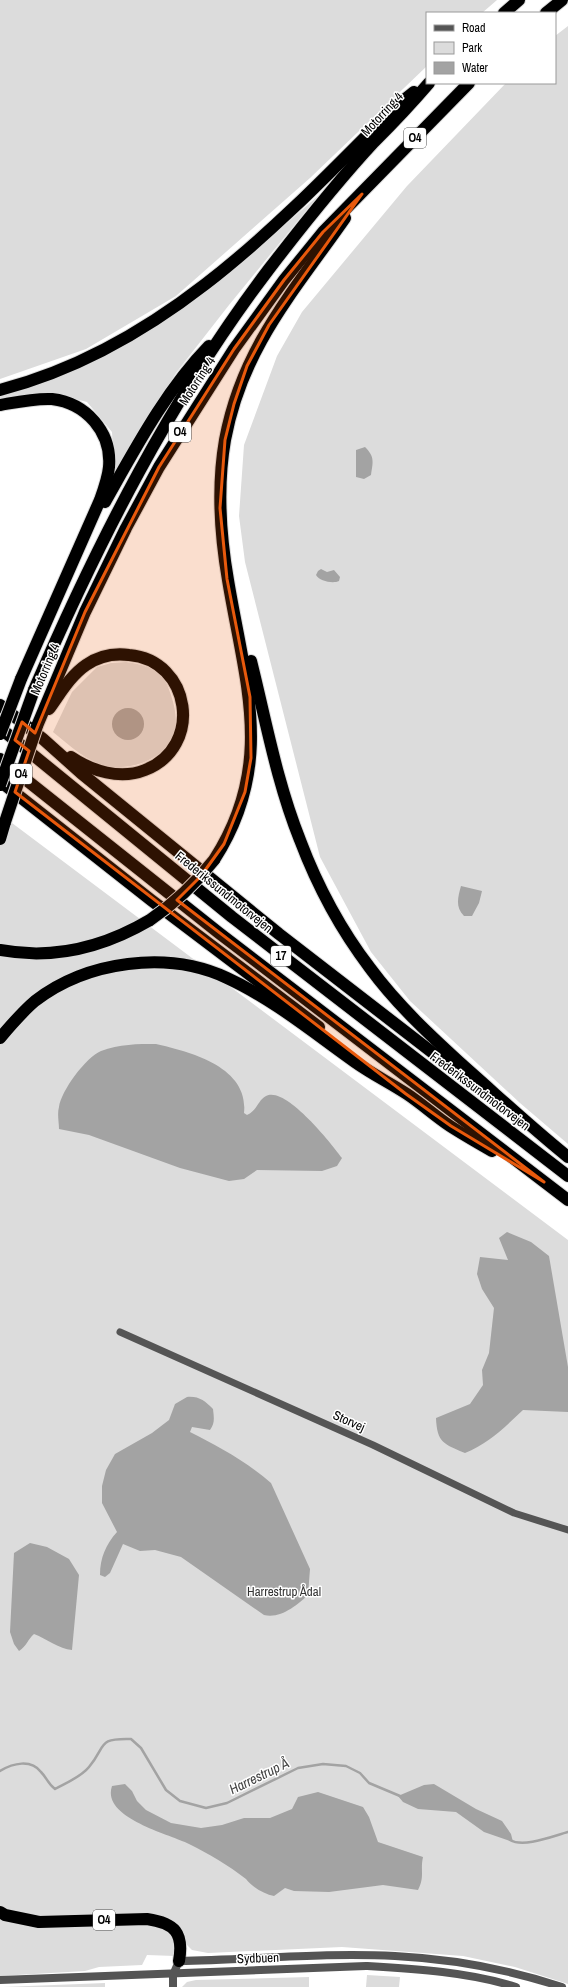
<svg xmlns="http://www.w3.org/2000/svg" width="568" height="1987" viewBox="0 0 568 1987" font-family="'Archivo Narrow',sans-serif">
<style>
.green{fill:#dcdcdc}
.water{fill:#a3a3a3}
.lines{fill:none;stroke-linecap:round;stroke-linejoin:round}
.stream{stroke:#a3a3a3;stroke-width:2.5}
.motorway-casing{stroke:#dbdbdb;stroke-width:14}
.minor{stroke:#555;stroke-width:7}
.tertiary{stroke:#555;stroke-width:8}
.motorway{stroke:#000;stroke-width:12}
.motorway-bridge-casing{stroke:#dbdbdb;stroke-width:14;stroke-linecap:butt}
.motorway-bridge{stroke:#000;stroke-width:12}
.marked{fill:#e8590c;fill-opacity:0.2;stroke:#e8590c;stroke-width:3;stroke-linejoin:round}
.labels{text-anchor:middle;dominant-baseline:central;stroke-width:3;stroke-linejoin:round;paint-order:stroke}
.shield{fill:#fff;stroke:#4c4c4c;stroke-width:1}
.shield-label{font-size:12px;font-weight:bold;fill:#000}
.street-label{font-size:13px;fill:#000;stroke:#fff}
.park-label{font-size:13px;fill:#333;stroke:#fff}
.water-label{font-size:14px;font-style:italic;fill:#444;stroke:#fff}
</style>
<rect width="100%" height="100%" fill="#fff"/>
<g class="green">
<polygon points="0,0 497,0 482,13 427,13 427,66 310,178 176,296 86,349 0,379"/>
<polygon points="568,26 568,1144 520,1103 410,1001 371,952 320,857 245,562 239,516 244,445 277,356 302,312 407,186 506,83 555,83 555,36"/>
<polygon points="319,195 229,305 176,373 114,473 112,432 87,402 47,392 0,402 0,395 24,390 102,357 172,316 255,251"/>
<path d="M126 662C139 664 149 666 160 674 165 678 169 689 171 695 182 728 175 750 142 763 127 768 112 769 97 763 80 756 67 743 53 732L72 692 97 667 111 663Z"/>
<polygon points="0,814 568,1240 568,1984 515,1967 463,1956 342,1947 208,1953 192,1950 187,1945 173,1945 175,1956 147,1955 142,1965 99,1967 85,1971 0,1976"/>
<polygon points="367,1975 400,1977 399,1987 366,1987"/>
<polygon points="309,1977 309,1987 182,1987 187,1982 196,1980"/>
<polygon points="105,1983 105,1987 3,1987"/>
</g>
<g class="water">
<path d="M365 447C375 457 373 462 371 475L364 479 356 477V450Z"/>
<path d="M321 569 327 572 334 570 340 577 339 581C333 584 319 581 316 575L318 571Z"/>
<circle cx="128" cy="724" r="16"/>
<path d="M461 886 482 891 479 903 472 916H464C455 907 458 897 461 886Z"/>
<path d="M156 1044C191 1052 249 1067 244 1113L247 1115C257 1111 258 1100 266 1096 285 1085 332 1144 342 1158L337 1166 322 1171 257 1170 244 1179 229 1181 180 1168 89 1135 59 1129C59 1122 57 1114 59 1107 61 1091 86 1057 101 1051 119 1044 138 1044 156 1044Z"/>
<path d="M507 1232 531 1242 549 1256 568 1367V1412L523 1410C505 1427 488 1444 465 1453 444 1444 437 1443 436 1418L470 1404 483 1385 482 1370 489 1353 494 1308 482 1289 477 1274 480 1257 508 1260 499 1238Z"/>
<path d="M187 1397C199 1396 205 1401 213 1409 214 1418 215 1423 210 1430L192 1427 190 1432C218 1446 247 1462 271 1483L310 1569 308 1595C297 1605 281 1619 264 1615L181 1557 155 1550 140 1551 123 1544 110 1573 105 1577 100 1575C100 1558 106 1544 117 1532L102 1503V1486L106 1470 115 1454 152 1433 169 1420 175 1404Z"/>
<path d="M30 1543 47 1547 69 1559 79 1575 72 1650C59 1649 47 1639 34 1634 28 1639 26 1647 19 1651L14 1644 10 1632 14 1553Z"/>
<path d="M125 1784 132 1791 137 1801 146 1810 171 1823 201 1828 222 1825 244 1818H270L292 1809 298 1797 318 1792 363 1807 369 1817 378 1842 423 1857C420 1871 425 1876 418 1890L383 1885 329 1892 294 1891 285 1888 274 1896C264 1894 252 1887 246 1879 228 1865 209 1854 189 1844 169 1834 101 1818 112 1786Z"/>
<polygon points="434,1784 476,1809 502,1821 511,1834 513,1842 484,1832 456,1812 418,1809 403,1802 398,1796 424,1785"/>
</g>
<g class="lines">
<g class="stream">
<path d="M0 1771C13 1763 31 1759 41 1772 47 1778 48 1784 55 1789 66 1783 81 1777 89 1767 107 1746 96 1738 131 1739L141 1748 166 1790 180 1801 206 1808 227 1803 298 1768 323 1764 346 1766 360 1773 369 1783 400 1796"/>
<path d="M510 1840C524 1848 553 1836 568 1832"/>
</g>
<g class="motorway-casing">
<g id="motorway">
<polyline points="504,13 519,0"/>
<polyline points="546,13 562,0"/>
<path d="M0 390C163 348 280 223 394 108L414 92"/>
<path d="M0 405C17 402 35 398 52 399 86 403 112 432 109 467 108 478 104 489 100 500L21 679"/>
<path d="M105 502C135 449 166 390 209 346"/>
<path d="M251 661C266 721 277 783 300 840 317 885 341 930 370 968 398 1006 433 1038 467 1069 501 1099 533 1129 568 1157"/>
<path d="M34 690C98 542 171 398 269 269 302 226 337 182 374 142 393 123 411 104 429 83"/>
<polyline points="0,705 43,739 81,773 279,934 477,1087"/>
<path d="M49 709C60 694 70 676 86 665 99 656 114 653 129 655 191 660 204 747 145 770 120 780 92 771 71 757"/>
<polyline points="37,726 85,612 126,528 159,467 234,349 284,280 323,232 469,83"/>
<polyline points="0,728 232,917 568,1176"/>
<polyline points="0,759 219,933 568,1200"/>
<polyline points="0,781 151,900 319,1027"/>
<polyline points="0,839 5,822"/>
<path d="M214 860C276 764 245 683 228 580 220 534 217 486 225 440 242 348 294 291 345 218"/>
<path d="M0 950C53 960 104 947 150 920"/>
<path d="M0 1038C11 1025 22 1012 35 1001 87 961 167 950 227 978 273 999 314 1033 355 1062 372 1074 390 1083 407 1094 422 1104 435 1116 450 1126 464 1135 478 1143 492 1151"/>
<path d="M0 1912 5 1915 39 1922 147 1919C175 1923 184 1933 179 1961"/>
</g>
</g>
<polyline class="minor" points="120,1332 373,1445 514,1513 568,1530"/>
<g class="tertiary">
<path d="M0 1980 366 1966C416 1969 468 1972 516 1987"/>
<path d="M173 1987V1975L179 1961C251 1960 323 1952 395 1956 452 1959 508 1969 562 1987"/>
</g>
<use href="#motorway" class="motorway"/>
<g class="motorway-bridge-casing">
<g id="motorway-bridge">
<polyline points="0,734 21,679"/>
<polyline points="0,785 34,690"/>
<polyline points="5,822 37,726"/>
<path d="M150 920C175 903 195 884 214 860"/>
</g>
</g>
<use href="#motorway-bridge" class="motorway-bridge"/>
</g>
<path class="marked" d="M362 194 269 325 247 366 234 404 225 440 220 508 227 579 250 697 251 758 245 792 224 844 201 876 177 900 544 1182 451 1126 406 1094 15 792 29 751 15 740 22 722 35 733 85 612 159 467 234 349 284 280 323 232Z"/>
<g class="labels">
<g class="shield">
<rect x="404" y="128" width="22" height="20" rx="3"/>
<rect x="169" y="422" width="22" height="20" rx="3"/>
<rect x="10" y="764" width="22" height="20" rx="3"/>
<rect x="271" y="946" width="20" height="20" rx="3"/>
<rect x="93" y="1910" width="22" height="20" rx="3"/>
</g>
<g class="shield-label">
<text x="415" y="138">O4</text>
<text x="180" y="432">O4</text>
<text x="21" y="774">O4</text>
<text x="281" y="956">17</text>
<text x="104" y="1920">O4</text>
</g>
<g class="street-label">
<text transform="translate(382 114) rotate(-47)">Motorring 4</text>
<text transform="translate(197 381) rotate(-57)">Motorring 4</text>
<text transform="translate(45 669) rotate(-67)">Motorring 4</text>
<text transform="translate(224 892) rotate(39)">Frederikssundmotorvejen</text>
<text transform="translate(480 1091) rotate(37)">Frederikssundmotorvejen</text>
<text transform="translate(349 1421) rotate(24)">Storvej</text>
<text transform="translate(258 1958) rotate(-2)">Sydbuen</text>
</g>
<g class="park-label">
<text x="284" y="1591">Harrestrup Ådal</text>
</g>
<g class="water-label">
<text transform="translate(259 1776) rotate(-26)">Harrestrup Å</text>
</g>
</g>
<rect x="426" y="12" width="130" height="72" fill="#ffffff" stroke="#999999"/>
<rect x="434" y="25" width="20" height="6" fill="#555555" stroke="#999999"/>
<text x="462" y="32" font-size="12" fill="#000000">Road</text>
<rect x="434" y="42" width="20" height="12" fill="#dcdcdc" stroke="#999999"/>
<text x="462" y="52" font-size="12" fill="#000000">Park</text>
<rect x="434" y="62" width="20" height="12" fill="#a3a3a3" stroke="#999999"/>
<text x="462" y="72" font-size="12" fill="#000000">Water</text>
</svg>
